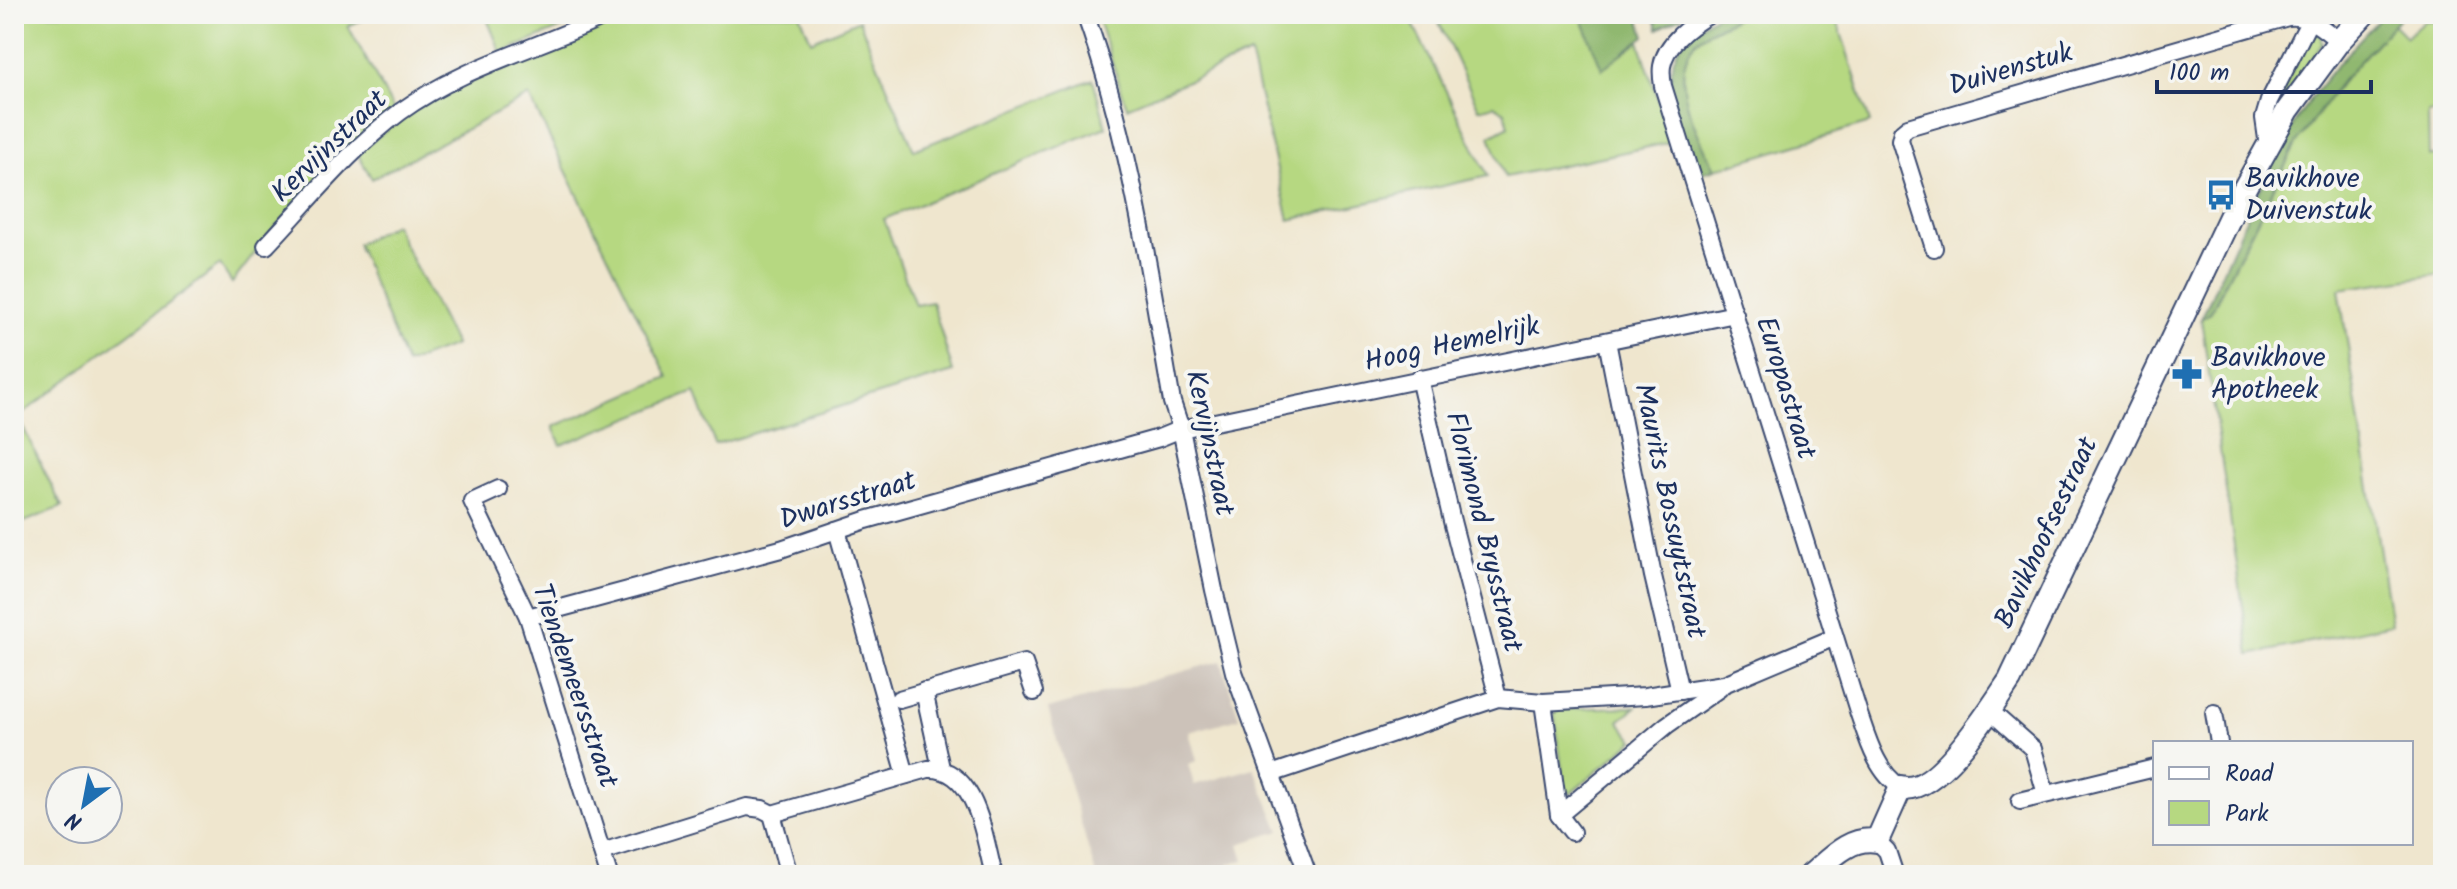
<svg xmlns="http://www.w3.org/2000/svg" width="2457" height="889" viewBox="0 0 2457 889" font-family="Kalam,sans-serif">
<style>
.industrial{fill:#ccc2b9}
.green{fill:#b6d881;stroke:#688470;stroke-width:2}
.forest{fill:#90b86f;stroke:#567466;stroke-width:2}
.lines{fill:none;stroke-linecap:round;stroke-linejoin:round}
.street-casing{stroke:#3b4a6f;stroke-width:20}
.secondary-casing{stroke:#3b4a6f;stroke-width:26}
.street{stroke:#fff;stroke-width:16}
.secondary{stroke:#fff;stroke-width:22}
.labels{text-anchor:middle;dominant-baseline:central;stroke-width:8;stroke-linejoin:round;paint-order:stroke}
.street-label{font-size:28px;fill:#1b2f5e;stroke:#f6f6f2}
.poi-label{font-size:28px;fill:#1b2f5e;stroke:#f6f6f2;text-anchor:start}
</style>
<rect width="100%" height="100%" fill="#f6f6f2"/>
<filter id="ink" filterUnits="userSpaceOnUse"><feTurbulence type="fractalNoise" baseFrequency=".0125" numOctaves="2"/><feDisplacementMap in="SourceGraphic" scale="16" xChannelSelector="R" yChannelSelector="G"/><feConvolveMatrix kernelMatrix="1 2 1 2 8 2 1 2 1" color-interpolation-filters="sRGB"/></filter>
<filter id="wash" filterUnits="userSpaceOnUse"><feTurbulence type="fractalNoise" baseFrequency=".006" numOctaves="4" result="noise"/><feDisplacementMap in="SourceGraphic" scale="32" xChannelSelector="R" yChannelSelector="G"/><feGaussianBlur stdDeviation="1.8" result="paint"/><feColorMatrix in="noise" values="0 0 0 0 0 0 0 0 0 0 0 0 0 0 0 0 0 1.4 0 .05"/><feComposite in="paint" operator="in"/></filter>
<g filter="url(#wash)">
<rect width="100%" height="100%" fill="#efe6ce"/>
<polygon class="industrial" points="1221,661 1239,718 1189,732 1197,761 1188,764 1194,785 1254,768 1280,831 1239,844 1244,860 1228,864 1231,875 1096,875 1048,709"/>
<g class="green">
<polygon points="14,14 375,14 348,26 395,112 275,227 232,283 220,265 18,417 62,507 14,526"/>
<polygon points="485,14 596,14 501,53"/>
<polygon points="621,14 800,14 811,41 859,20 914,150 1093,79 1106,127 884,219 915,305 932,302 953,372 715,445 695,392 561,445 553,427 668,377 529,96 372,179 357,153 403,116 498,62"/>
<polygon points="1096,14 1408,14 1488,176 1289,220 1250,54 1127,107"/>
<polygon points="1435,14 1580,14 1602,68 1639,41 1672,142 1505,177 1490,136 1509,126 1505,112 1494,105 1479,109"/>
<path d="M1744 14H1835L1870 123 1715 169C1698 136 1665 76 1696 41 1707 30 1730 22 1744 14Z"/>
<polygon points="2439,20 2443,52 2443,110 2428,113 2429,156 2443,156 2443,274 2339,289 2391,624 2250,655 2201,319 2210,313 2296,144 2341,82 2393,24 2406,37 2425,21"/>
<polygon points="2312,30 2320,35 2322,44 2272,113"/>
<polygon points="394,224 455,345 406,364 357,244"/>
<polygon points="1636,707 1619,721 1634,740 1570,794 1565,790 1554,712 1559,709"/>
</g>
<g class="forest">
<polygon points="1580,14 1638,14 1645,36 1602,69"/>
<polygon points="1654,14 1687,14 1658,29"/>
<path d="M1718 14H1744C1730 22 1707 30 1696 41 1665 76 1698 136 1715 169L1694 175C1683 136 1655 76 1683 41 1691 30 1706 22 1718 14Z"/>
<path d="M2384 14H2403L2341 82 2296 144 2210 313 2201 319C2230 256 2256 190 2291 129 2315 87 2351 48 2384 14Z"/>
</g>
</g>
<g filter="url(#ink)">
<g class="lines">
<g class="street-casing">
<g id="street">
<path d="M1085 14C1130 139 1149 271 1172 402L1181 429 1214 590 1234 672 1308 875"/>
<path d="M1710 14C1691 25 1666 42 1662 66 1661 72 1662 80 1663 86L1859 714C1867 737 1877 774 1901 787"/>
<polyline points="2268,146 2264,118 2269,101 2310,20"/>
<path d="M266 246C309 201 349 150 400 112 463 66 540 48 610 14"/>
<path d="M1934 248 1900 140 1902 132 1908 127 2288 17C2309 14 2323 29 2339 41"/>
<polyline points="1607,341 1653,576 1680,691"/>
<polyline points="1419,378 1452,521 1498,698"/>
<polyline points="498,489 472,501 528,617 609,875"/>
<polyline points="837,530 906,775"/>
<polyline points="528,617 781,549 866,520 1159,438 1181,429 1735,314"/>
<polyline points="924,691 941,768"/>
<polyline points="899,699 1024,663 1034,692"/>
<polyline points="1543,702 1559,815 1572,832"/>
<polyline points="1989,710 2033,749 2046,794"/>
<polyline points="2214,713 2219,743"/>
<polyline points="1271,774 1498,698 1543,702 1645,696 1724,684 1835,637"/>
<polyline points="2020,801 2155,768"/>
<polyline points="772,814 789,875"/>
<polyline points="1559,815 1667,725 1720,688"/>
<polyline points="1877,841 1887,851 1895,875"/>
<path d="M602 852 747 807 762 809 772 814 928 769C977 766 984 839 994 875"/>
</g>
</g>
<g class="secondary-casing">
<path id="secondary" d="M1811 875C1830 859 1850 836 1877 841L1901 787C1936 797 1992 707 2010 680L2238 200 2288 110 2339 41 2364 14"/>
</g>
<use href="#street" class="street"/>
<use href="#secondary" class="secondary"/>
</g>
</g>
<defs>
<g id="bus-bare" transform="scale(2.4)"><path d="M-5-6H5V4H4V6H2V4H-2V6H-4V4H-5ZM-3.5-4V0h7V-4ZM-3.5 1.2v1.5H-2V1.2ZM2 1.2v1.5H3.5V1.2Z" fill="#1f6fb2" stroke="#f6f6f2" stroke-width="2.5" paint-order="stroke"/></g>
<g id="pharmacy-bare" transform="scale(2.4)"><path d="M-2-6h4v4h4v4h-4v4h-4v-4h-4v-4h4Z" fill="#1f6fb2" stroke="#f6f6f2" stroke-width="2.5" paint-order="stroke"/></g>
</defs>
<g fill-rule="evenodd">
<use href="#bus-bare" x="2221" y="195"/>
<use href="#pharmacy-bare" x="2187" y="374"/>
</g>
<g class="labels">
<g class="street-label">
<text transform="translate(2011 70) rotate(-16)">Duivenstuk</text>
<text transform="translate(330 147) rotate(-44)">Kervijnstraat</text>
<text transform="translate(1452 345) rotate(-12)">Hoog Hemelrijk</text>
<text transform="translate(1785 388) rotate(73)">Europastraat</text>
<text transform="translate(1209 443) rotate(78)">Kervijnstraat</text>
<text transform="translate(848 501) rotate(-17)">Dwarsstraat</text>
<text transform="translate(1669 511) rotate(78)">Maurits Bossuytstraat</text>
<text transform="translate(1483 532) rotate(76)">Florimond Brysstraat</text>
<text transform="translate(2047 533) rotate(-65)">Bavikhoofsestraat</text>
<text transform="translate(574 686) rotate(71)">Tiendemeersstraat</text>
</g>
<g class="poi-label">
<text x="2245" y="179">Bavikhove<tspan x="2245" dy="32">Duivenstuk</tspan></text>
<text x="2211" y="358">Bavikhove<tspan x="2211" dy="32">Apotheek</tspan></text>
</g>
</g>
<rect width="2457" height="889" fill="none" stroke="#f6f6f2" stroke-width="48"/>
<rect x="2153" y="741" width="260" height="104" fill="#f6f6f2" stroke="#9ea6b7" stroke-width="2"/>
<rect x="2169" y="767" width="40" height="12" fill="#ffffff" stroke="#9ea6b7" stroke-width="2"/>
<text x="2225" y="781" font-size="24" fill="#1b2f5e">Road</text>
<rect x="2169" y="801" width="40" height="24" fill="#b6d881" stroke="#9ea6b7" stroke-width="2"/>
<text x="2225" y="821" font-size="24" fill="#1b2f5e">Park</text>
<g transform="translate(84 805) rotate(212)"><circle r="38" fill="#f6f6f2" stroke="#9ea6b7" stroke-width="2"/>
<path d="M0-6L14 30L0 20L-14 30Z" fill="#1f6fb2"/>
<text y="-12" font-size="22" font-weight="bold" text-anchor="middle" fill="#1b2f5e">N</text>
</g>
<path d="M2157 80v12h214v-12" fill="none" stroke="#1b2f5e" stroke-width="4"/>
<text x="2169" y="80" font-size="24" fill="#1b2f5e" stroke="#f6f6f2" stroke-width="6" paint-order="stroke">100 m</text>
</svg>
